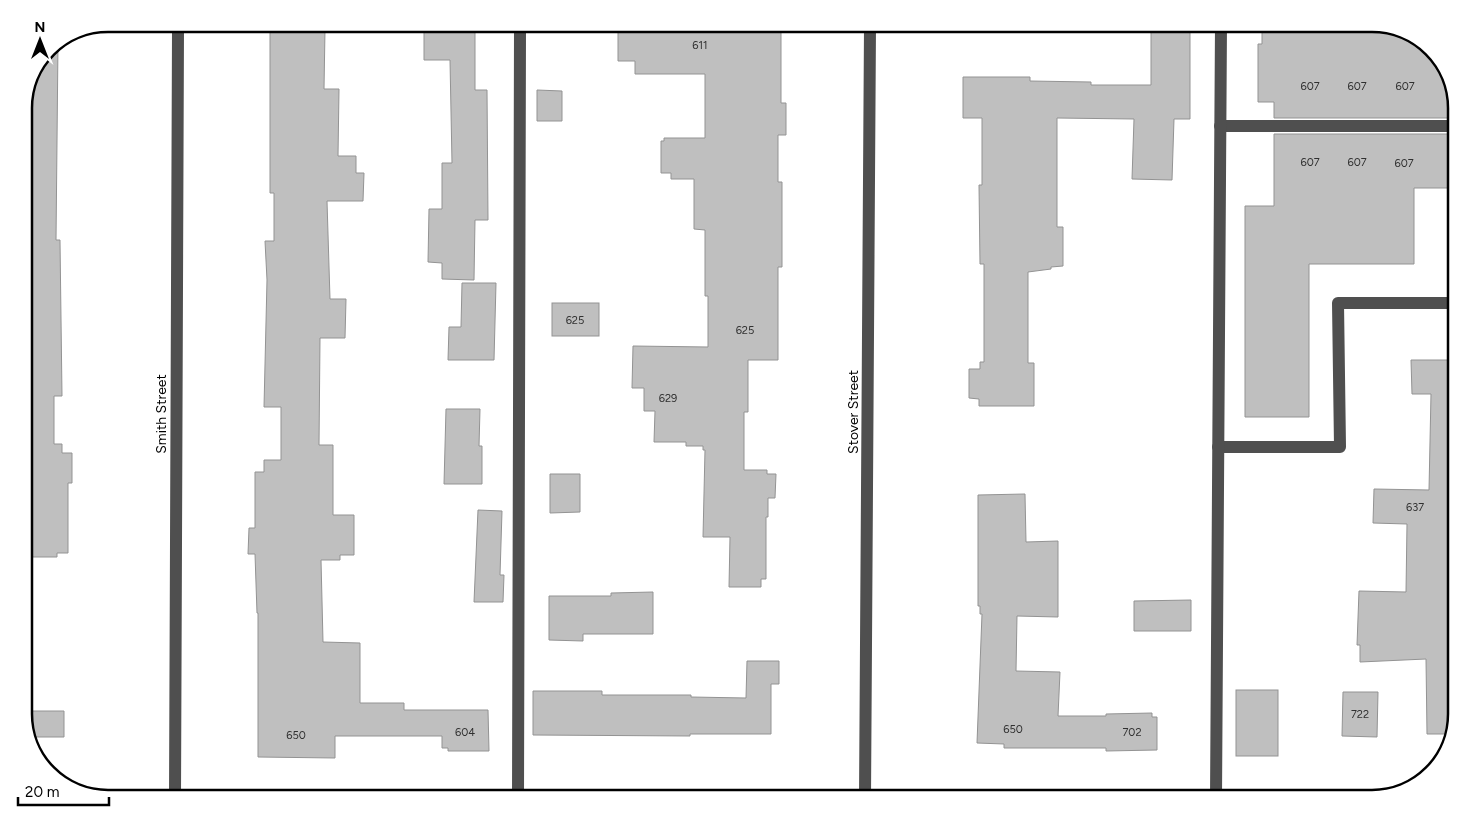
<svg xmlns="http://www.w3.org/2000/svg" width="1480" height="822" viewBox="0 0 1480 822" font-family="Figtree,sans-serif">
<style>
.building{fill:#bfbfbf;stroke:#939393}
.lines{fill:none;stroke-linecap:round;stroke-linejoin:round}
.minor{stroke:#4f4f4f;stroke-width:12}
.labels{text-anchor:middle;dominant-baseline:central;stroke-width:5;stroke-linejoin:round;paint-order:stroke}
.number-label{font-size:11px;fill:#303030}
.street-label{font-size:14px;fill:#000;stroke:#fff}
.rim{fill:none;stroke:#000;stroke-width:2.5}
</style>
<rect width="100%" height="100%" fill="#fff"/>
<g class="building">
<polygon points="1262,24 1372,24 1414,35 1442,62 1456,103 1456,118 1274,118 1274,102 1258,102 1258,44 1262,44"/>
<polygon points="1151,25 1190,25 1190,119 1174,119 1172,180 1132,179 1134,119 1057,118 1057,227 1063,227 1063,266 1051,267 1051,269 1028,272 1028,363 1034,363 1034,406 979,406 979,399 969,398 969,369 980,369 980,362 984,362 984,264 980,264 979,185 982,185 982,118 963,118 963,77 1030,77 1030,81 1091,82 1091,85 1151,85"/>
<polygon points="634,27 781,27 781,103 786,103 786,135 778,135 778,182 782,182 782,267 778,267 778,360 748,360 748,412 744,412 744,470 767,470 767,474 776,474 775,498 768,498 768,517 766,517 766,579 761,579 761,587 729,587 730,537 703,537 705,450 703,450 703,446 686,446 686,442 654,442 655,411 644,411 644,388 632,388 633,346 708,347 708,296 705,296 705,230 694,229 694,179 671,179 671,173 661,173 661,141 664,141 664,138 705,138 705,74 635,74 635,61 618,61 618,29 634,29"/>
<polygon points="424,28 475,28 475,90 487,90 488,220 475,220 474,280 442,279 442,263 428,262 429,209 442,209 442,163 452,163 450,60 424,60"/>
<polygon points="270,29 325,29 324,89 339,89 338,156 356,156 356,173 364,173 363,201 327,201 330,299 346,299 345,338 320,338 319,445 333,445 333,515 354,515 354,555 340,555 340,560 321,560 323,642 360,643 360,703 404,703 404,710 488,710 489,751 448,751 448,748 442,748 442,736 335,736 335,758 258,757 258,613 257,613 255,554 248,554 249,528 255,528 255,472 264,472 264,460 281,460 281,407 264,407 267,280 265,241 274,241 274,193 270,193"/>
<polygon points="58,42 56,240 60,240 62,396 54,396 54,444 62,444 62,453 72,453 72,483 68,483 68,553 57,553 57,557 24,557 24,103 49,48"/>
<polygon points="537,90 562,91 562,121 537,121"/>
<polygon points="1274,134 1456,134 1456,188 1414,188 1414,264 1309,264 1309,417 1245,417 1245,206 1274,206"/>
<polygon points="462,283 496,283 494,360 448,360 449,327 461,327"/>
<rect x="552" y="303" width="47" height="33"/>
<polygon points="1411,360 1456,360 1456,714 1451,734 1427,734 1426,659 1360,662 1360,645 1357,645 1359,591 1406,592 1407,524 1373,523 1374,489 1429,490 1431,394 1412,394"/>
<polygon points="446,409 480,409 479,446 482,446 482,484 444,484"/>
<polygon points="550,474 580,474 580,512 550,513"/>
<polygon points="1025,494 1026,542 1058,541 1058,617 1017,616 1016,671 1060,672 1058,716 1106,716 1106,714 1152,713 1152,717 1157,717 1157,750 1106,751 1106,748 1004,748 1004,744 977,743 982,614 980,614 980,606 978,606 978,495"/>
<polygon points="478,510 502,511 500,575 504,575 503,602 474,602"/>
<polygon points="653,592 653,634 583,634 583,641 549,640 549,596 611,596 611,593"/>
<polygon points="1191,600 1191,631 1134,631 1134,601"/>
<polygon points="747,661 779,661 779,684 771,684 771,734 690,734 690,736 533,735 533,691 602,691 602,695 691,695 691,697 746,698"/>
<rect x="1236" y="690" width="42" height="66"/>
<polygon points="1343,692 1378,692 1377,737 1342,736"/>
<polygon points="24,711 64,711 64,737 29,737 24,719"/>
</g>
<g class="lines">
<g class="minor">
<polyline points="1220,126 1456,126"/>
<polyline points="1218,447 1340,447 1338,303 1456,303"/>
<polyline points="175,798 178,30"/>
<polyline points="518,798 520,28"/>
<polyline points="865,798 870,26"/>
<polyline points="1216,798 1221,24"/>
</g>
</g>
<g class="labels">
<g class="number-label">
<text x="700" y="45">611</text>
<text x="1310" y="86">607</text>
<text x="1357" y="86">607</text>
<text x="1405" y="86">607</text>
<text x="1310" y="162">607</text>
<text x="1357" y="162">607</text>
<text x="1404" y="163">607</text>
<text x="575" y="320">625</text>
<text x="745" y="330">625</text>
<text x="668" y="398">629</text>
<text x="1415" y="507">637</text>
<text x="1360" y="714">722</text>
<text x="1013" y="729">650</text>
<text x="465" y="732">604</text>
<text x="1132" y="732">702</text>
<text x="296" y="735">650</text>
</g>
<g class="street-label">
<text transform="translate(853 412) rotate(-90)">Stover Street</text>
<text transform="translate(161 414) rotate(-90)">Smith Street</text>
</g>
</g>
<path d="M0 0H1480V822H0ZM108 32H1372A76 76 0 0 1 1448 108V714A76 76 0 0 1 1372 790H108A76 76 0 0 1 32 714V108A76 76 0 0 1 108 32Z" fill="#fff" fill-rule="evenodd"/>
<path class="rim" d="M108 32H1372A76 76 0 0 1 1448 108V714A76 76 0 0 1 1372 790H108A76 76 0 0 1 32 714V108A76 76 0 0 1 108 32Z"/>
<g transform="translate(40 40)" stroke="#ffffff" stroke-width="4" paint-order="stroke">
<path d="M0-4L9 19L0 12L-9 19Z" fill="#000000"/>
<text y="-8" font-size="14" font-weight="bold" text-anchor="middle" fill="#000000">N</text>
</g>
<path d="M18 797v8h91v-8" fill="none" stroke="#000000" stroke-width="2.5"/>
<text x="25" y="797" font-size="15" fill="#000000" stroke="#ffffff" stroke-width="4" paint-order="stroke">20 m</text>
</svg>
